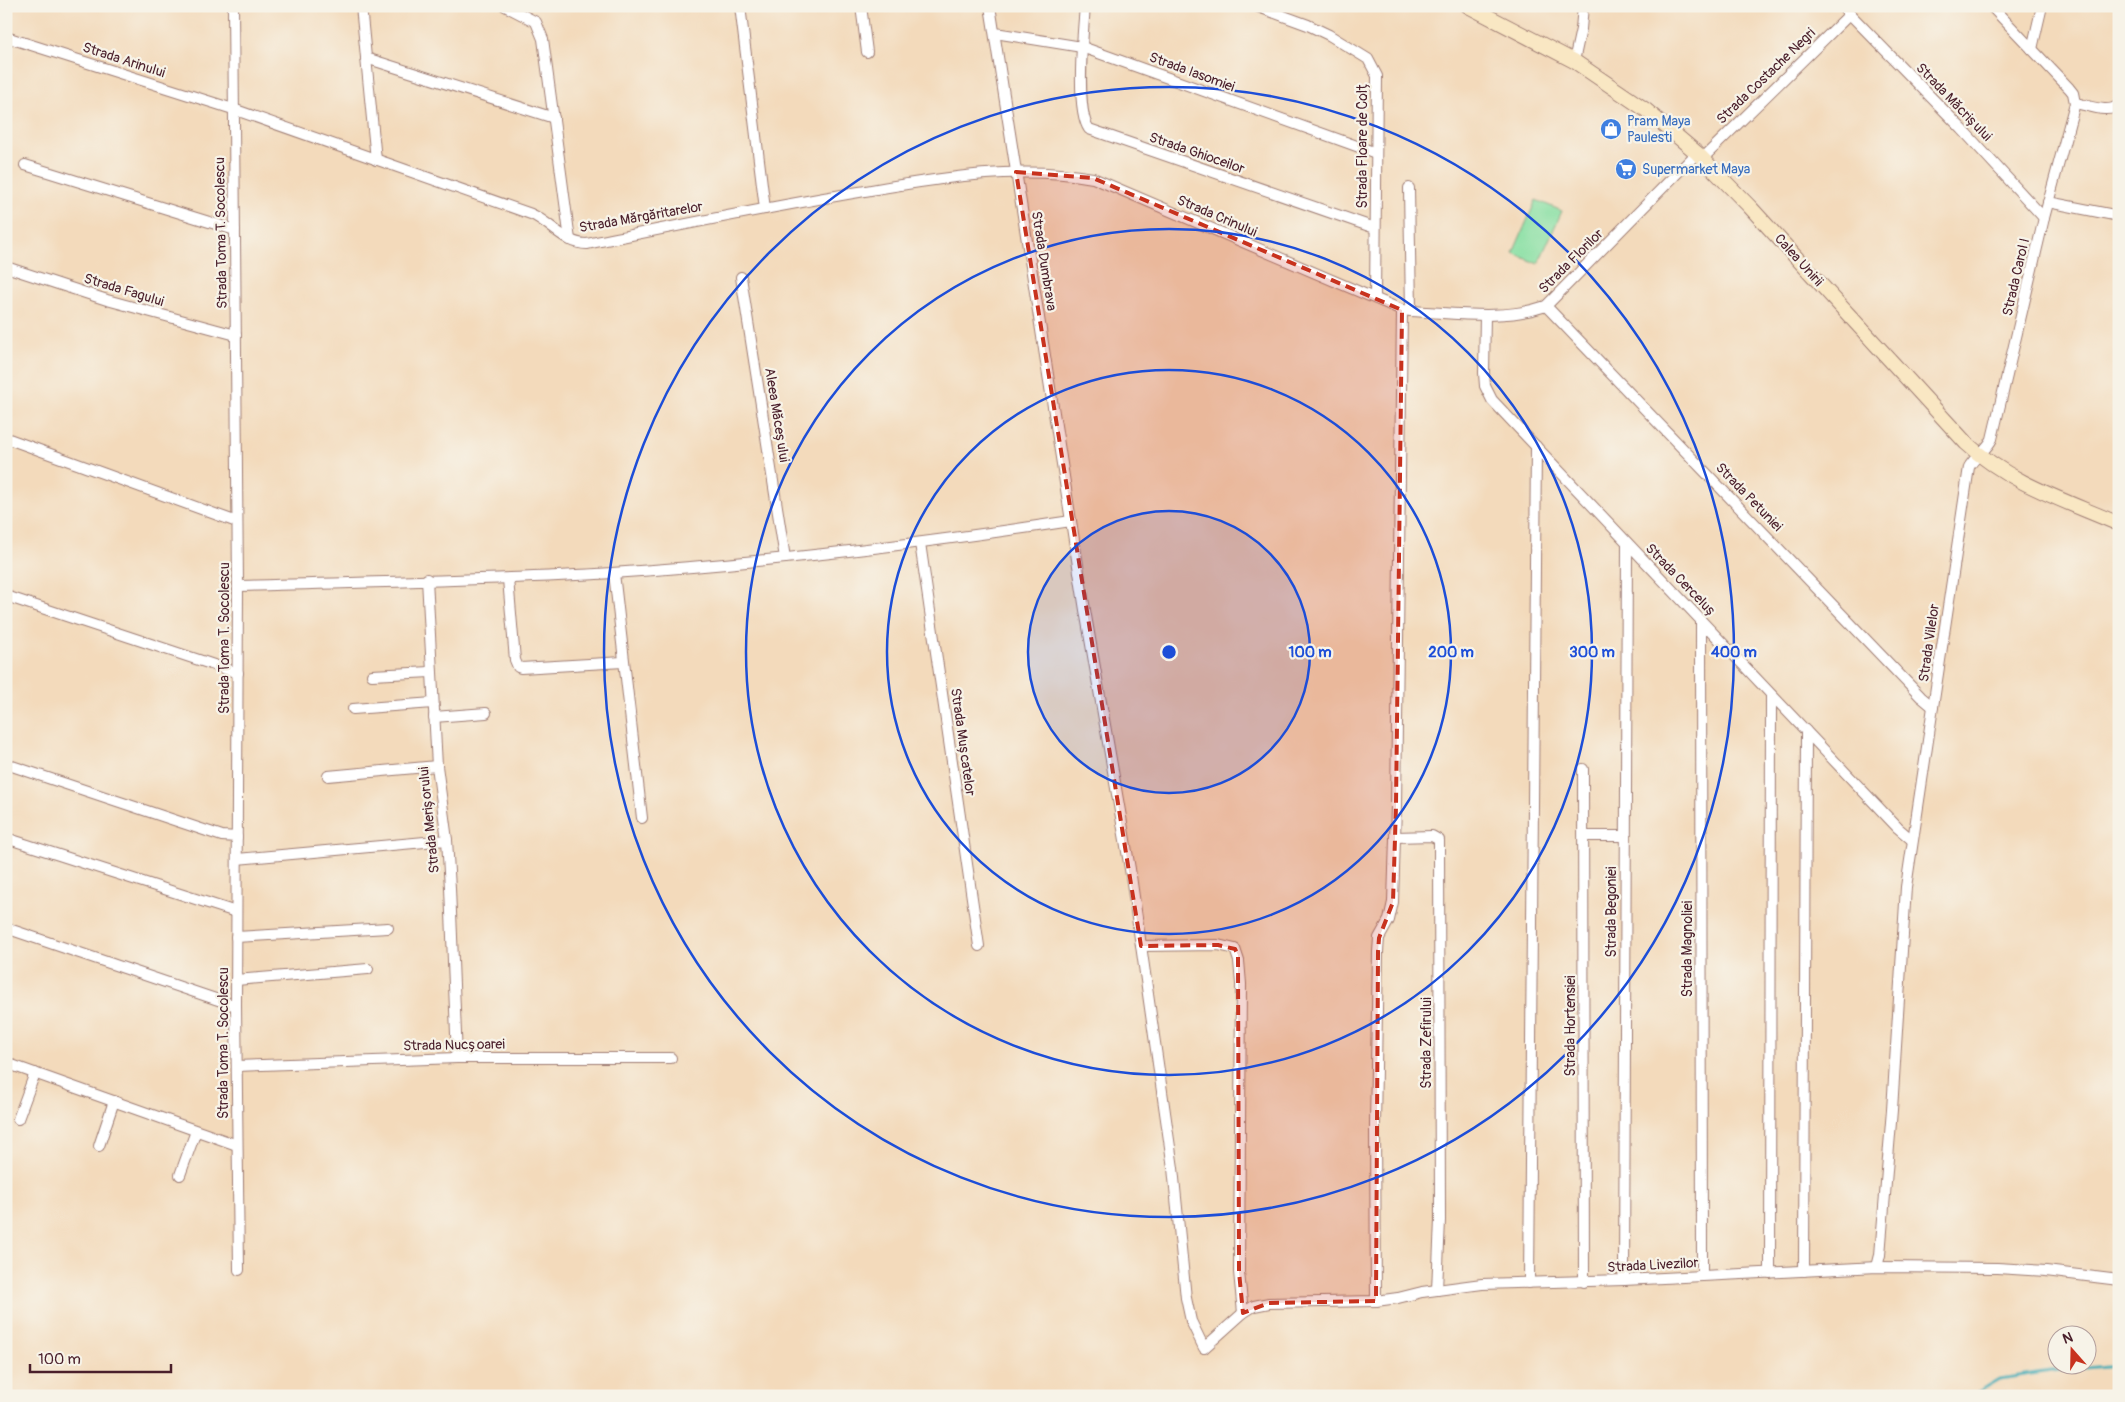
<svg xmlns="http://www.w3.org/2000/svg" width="2125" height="1402" viewBox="0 0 2125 1402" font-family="Pangolin,sans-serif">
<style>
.green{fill:#87dfa3;stroke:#687f67}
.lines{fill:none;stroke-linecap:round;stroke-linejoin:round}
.stream{stroke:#39aab5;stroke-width:3}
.minor-casing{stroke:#9e7c73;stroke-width:12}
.secondary-casing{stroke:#9e7c73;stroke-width:16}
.minor{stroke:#fff;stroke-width:10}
.secondary{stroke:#f9e7c3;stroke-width:14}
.marked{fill:#c8321e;fill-opacity:0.2;stroke:#c8321e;stroke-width:4;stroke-dasharray:10 6;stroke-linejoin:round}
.ring{fill:none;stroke:#1d4ed8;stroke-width:2.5}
.labels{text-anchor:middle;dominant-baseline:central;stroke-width:4.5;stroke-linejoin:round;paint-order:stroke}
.street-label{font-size:14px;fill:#4a1f2b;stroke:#f7f3e8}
.shop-label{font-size:14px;fill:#366cbe;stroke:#f7f3e8;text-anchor:start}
.centre{fill:#1d4ed8;stroke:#f7f3e8;stroke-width:2.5}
.ring-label{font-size:15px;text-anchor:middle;font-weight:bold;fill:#1d4ed8;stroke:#f7f3e8;stroke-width:4.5;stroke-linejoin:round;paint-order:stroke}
</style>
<rect width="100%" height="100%" fill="#f7f3e8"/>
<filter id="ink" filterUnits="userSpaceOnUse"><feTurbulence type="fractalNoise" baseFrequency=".02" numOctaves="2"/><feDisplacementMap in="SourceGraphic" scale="10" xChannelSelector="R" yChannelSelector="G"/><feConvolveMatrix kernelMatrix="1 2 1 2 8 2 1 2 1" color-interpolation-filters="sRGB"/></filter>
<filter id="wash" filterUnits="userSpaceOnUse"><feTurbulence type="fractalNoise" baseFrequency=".0096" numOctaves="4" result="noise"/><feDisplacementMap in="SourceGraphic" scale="20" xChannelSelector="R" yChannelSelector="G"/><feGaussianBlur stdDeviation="1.12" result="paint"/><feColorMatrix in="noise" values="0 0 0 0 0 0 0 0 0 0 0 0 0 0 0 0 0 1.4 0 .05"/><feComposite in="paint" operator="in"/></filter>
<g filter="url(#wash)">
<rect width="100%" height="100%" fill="#f3dabb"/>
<polygon class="green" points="1536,200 1562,211 1538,264 1513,253"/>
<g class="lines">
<polyline class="stream" points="1971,1396 2000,1379 2050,1371 2119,1365"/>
</g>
</g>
<g filter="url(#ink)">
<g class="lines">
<g class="minor-casing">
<g id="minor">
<polyline points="233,6 238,586 236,1006 239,1270"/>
<polyline points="361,6 376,160"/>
<polyline points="505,6 536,22 543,39 570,240"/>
<polyline points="740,6 765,209"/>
<polyline points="861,6 867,52"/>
<polyline points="990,6 1085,610 1130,869 1173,1168 1186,1298 1191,1321 1204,1348 1243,1313 1254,1306 1269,1303 1376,1301 1398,1298 1422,1292 1482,1284 1624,1280 1877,1267 1997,1268 2046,1271 2119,1280"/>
<path d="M1085 6C1083 32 1075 110 1089 129L1375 228"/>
<polyline points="1256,6 1308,25 1329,35 1368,59 1377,76 1375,298"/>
<polyline points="1842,6 1962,129 2044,218"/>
<polyline points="995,33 1082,47 1376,153"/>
<path d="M6 37 233 109 531 214C550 222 565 244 587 244 677 226 768 207 859 192 936 179 1015 164 1093 178L1402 310 1411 311C1456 313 1503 321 1546 306L1697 153"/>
<polyline points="2032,49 2042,6"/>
<polyline points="366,58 554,118"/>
<polyline points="1574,61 1581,29 1583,6"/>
<path d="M2075 103C2088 105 2110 115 2119 104"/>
<polyline points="1703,158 1850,14"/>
<polyline points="25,165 235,230"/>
<polyline points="1409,188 1411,311"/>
<polyline points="2048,202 2119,216"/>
<polyline points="6,267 107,300 236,335"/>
<polyline points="741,277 785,558"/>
<polyline points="1546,306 1921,697 1933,707"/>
<polyline points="1485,315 1484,373 1485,386 1492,400 1898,828 1912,840"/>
<polyline points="6,438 237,522"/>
<polyline points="920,543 979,946"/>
<polyline points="614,573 642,818"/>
<polyline points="427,579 437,766 447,840 450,888 457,1058"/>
<polyline points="508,579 515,660 518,667 521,668 623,662"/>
<path d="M238 586C362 582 487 581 612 573 765 563 919 544 1071 521"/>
<polyline points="6,596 238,673"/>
<polyline points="1701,621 1702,1276"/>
<polyline points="372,675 431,672"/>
<polyline points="353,709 433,703"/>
<polyline points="434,717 486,713"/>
<polyline points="6,764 222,836 237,837"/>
<polyline points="1583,769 1584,1282"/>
<polyline points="328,776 437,766"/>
<polyline points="1584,836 1624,836"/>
<polyline points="1396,837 1432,836 1439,840 1440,1220 1437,1290"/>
<polyline points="6,838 236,912"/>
<polyline points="237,859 447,840"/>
<polyline points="6,928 236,1006"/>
<polyline points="236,937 388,928"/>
<polyline points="1141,946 1218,945 1235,949 1239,961 1241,984 1239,1272 1243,1313"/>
<polyline points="236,980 368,969"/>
<polyline points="6,1063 237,1145"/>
<polyline points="237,1066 457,1058 671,1058"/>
<polyline points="18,1119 35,1073"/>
<polyline points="99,1146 114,1101"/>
<polyline points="180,1175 196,1131"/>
<path d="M1877 1267 1880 1255 1892 1110 1906 887 1969 467C1975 456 1987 450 1992 439L2044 218 2075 103 2073 93 2069 88 1991 6"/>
<polyline points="1804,1271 1806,731"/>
<polyline points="1770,1273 1771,695"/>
<polyline points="1624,1280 1627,543"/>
<polyline points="1529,1283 1536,446"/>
<polyline points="1376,1301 1375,1125 1378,952 1379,938 1389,920 1393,902 1396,806 1402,310"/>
</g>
</g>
<g class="secondary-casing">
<path id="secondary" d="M1468 6 1574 61 1646 110 1697 153 1750 207 1966 443C2009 483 2066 501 2119 524"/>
</g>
<use href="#minor" class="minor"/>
<use href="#secondary" class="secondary"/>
</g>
</g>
<path class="marked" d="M1016 172 1093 178 1402 310 1396 806 1393 902 1379 938 1378 952 1376 1301 1269 1303 1243 1313 1239 1272 1238 955 1235 949 1218 945 1141 946Z"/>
<circle cx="1169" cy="652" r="141" fill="#1d4ed8" fill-opacity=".12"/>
<g class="ring">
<circle cx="1169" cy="652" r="141"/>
<circle cx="1169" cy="652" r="282"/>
<circle cx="1169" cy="652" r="423"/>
<circle cx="1169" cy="652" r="565"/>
</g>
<defs>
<g id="shop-disc" transform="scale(1.125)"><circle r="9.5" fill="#3f7fe0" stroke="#f7f3e8"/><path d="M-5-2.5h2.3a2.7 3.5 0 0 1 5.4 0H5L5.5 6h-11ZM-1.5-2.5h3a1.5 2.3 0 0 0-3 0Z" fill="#fff"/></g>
<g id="supermarket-disc" transform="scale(1.125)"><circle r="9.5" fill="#3f7fe0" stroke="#f7f3e8"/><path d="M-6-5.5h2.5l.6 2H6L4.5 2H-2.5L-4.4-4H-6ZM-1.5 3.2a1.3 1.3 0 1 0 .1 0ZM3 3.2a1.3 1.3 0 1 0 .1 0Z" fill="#fff"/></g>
</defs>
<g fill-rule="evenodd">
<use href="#shop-disc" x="1611" y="129"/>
<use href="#supermarket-disc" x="1626" y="169"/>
</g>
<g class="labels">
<g class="street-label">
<text transform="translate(124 60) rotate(18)">Strada Arinului</text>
<text transform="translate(1192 72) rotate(20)">Strada Iasomiei</text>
<text transform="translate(1766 76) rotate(-44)">Strada Costache Negri</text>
<text transform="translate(1954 102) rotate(46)">Strada Măcrișului</text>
<text transform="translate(1362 145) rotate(-90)">Strada Floare de Colț</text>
<text transform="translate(1197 153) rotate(19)">Strada Ghioceilor</text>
<text transform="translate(1217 216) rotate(23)">Strada Crinului</text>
<text transform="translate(641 217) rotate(-10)">Strada Mărgăritarelor</text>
<text transform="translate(221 233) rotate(-91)">Strada Toma T. Socolescu</text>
<text transform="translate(1799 260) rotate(48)">Calea Unirii</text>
<text transform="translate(1044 261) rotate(81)">Strada Dumbrava</text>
<text transform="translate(1571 261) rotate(-45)">Strada Florilor</text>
<text transform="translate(2016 277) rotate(-77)">Strada Carol I</text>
<text transform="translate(124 290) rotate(17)">Strada Fagului</text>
<text transform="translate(777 415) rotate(81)">Aleea Măceșului</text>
<text transform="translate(1749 497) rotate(46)">Strada Petuniei</text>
<text transform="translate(1681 580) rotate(46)">Strada Cerceluș</text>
<text transform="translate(224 638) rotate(-90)">Strada Toma T. Socolescu</text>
<text transform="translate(1929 643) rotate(-82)">Strada Vilelor</text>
<text transform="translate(963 742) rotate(82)">Strada Mușcatelor</text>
<text transform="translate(429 820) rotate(-96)">Strada Merișorului</text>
<text transform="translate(1611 912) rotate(-90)">Strada Begoniei</text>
<text transform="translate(1687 949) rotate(-90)">Strada Magnoliei</text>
<text transform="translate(1570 1026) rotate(-90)">Strada Hortensiei</text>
<text transform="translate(223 1043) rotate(-90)">Strada Toma T. Socolescu</text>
<text transform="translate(1426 1043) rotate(-90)">Strada Zefirului</text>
<text transform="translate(454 1045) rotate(-1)">Strada Nucșoarei</text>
<text transform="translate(1653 1265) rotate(-3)">Strada Livezilor</text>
</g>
<g class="shop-label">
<text x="1627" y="121">Pram Maya<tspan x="1627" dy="16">Paulesti</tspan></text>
<text x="1642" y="169">Supermarket Maya</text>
</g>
</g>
<circle cx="1169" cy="652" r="8" class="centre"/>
<g class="ring-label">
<text x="1310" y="657">100 m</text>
<text x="1451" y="657">200 m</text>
<text x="1592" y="657">300 m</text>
<text x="1734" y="657">400 m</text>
</g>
<rect width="2125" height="1402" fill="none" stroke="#f7f3e8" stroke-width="25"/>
<g transform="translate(2072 1350) rotate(340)"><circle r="24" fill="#f7f3e8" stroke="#b29e9c"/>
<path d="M0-4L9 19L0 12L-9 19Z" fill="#c8321e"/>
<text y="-8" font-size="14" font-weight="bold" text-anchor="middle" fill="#4a1f2b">N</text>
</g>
<path d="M30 1364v8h141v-8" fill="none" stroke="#4a1f2b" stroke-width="2.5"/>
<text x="38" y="1364" font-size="15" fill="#4a1f2b" stroke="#f7f3e8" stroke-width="4" paint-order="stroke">100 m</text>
</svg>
